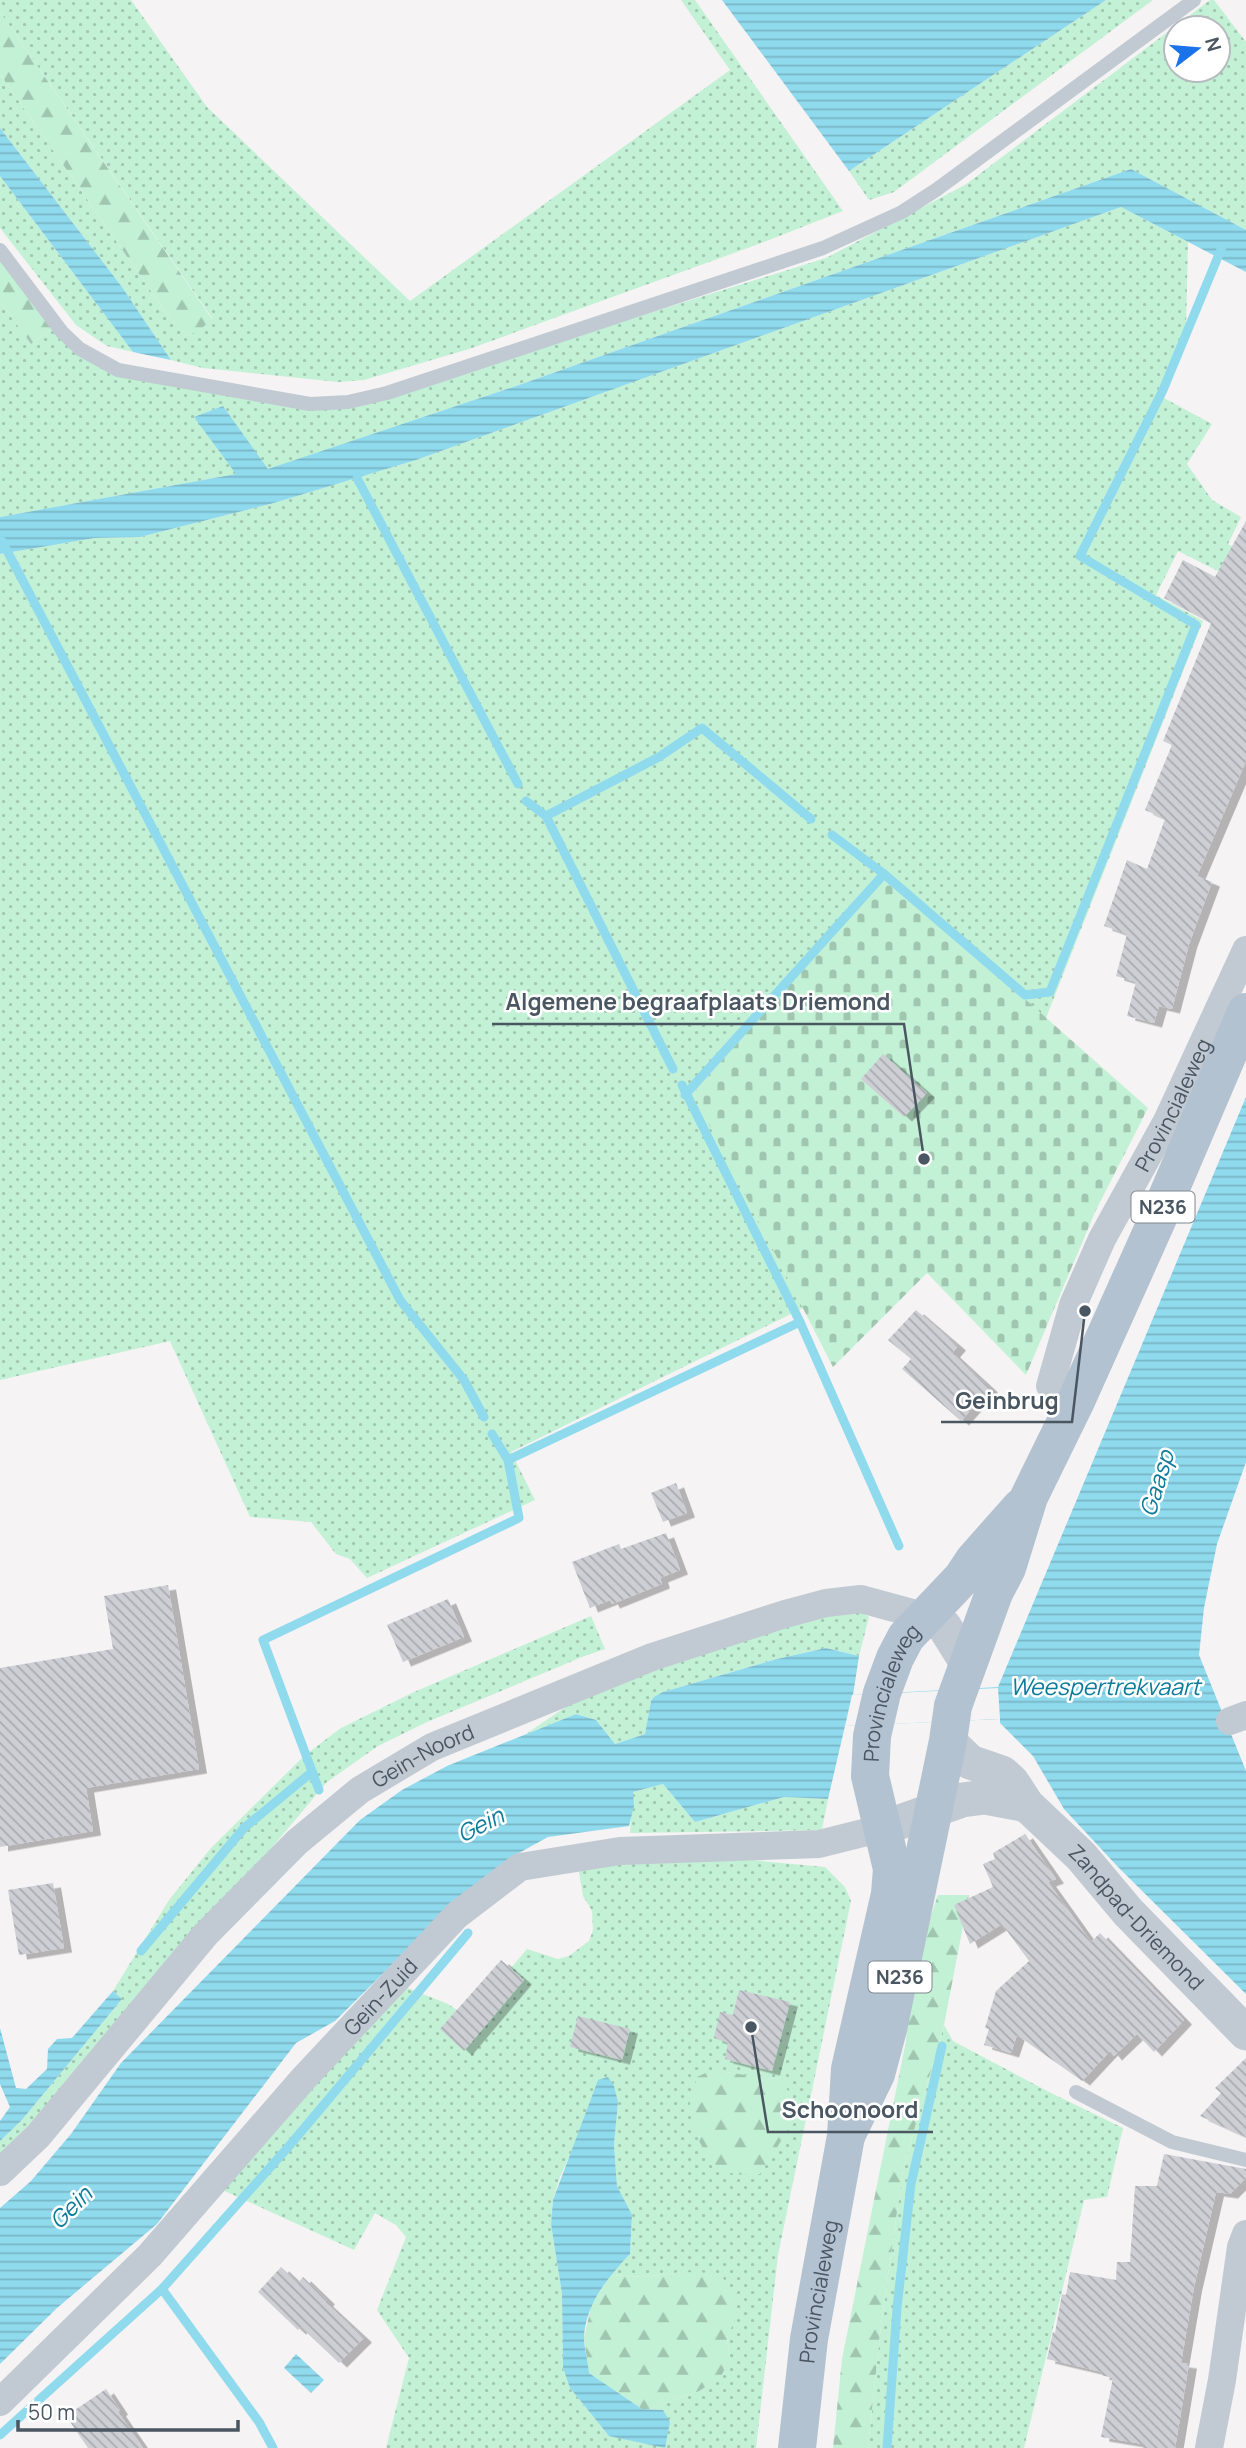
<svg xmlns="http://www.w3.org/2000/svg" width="1246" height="2448" viewBox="0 0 1246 2448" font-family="Manrope,sans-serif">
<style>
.grass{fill:url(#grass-dots);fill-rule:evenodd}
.forest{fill:url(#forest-firs)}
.cemetery{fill:url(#cemetery-stones)}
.water{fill:url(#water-rules)}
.pier{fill:#f5f3f3}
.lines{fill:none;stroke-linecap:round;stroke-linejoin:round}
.stream{stroke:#90daee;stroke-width:9}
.building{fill:url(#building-back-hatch);filter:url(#shadow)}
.service{stroke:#c1cad2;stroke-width:14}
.minor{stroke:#c1cad2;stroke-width:28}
.tertiary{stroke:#c1cad2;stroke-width:35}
.primary{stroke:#b3c2d1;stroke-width:38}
.labels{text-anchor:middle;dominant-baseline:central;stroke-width:5;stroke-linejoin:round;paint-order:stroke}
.shield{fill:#fff;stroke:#808990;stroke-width:2}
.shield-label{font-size:19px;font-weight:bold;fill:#4a5661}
.street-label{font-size:21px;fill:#4a5661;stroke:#fff}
.water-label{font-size:23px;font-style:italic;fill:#0c7c9b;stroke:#fff}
.leader{fill:none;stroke:#4a5661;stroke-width:2.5}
.callout-dot{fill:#4a5661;stroke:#fff;stroke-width:2.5}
.callout-label{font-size:23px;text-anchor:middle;font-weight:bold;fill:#4a5661;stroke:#fff;stroke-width:5;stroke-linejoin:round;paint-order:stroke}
</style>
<defs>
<pattern id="grass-dots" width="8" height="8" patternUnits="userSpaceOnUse" patternTransform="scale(1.75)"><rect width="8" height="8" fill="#c3f1d5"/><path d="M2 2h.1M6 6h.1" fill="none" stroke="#a0c6b0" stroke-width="1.8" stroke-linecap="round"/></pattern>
<pattern id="forest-firs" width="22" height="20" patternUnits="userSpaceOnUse" patternTransform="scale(1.75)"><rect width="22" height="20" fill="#c3f1d5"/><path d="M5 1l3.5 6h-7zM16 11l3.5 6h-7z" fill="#a0c6b0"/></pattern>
<pattern id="cemetery-stones" width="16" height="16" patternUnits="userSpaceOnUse" patternTransform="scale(1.75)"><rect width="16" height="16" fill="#c3f1d5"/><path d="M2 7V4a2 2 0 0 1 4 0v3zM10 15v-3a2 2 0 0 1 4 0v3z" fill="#a0c6b0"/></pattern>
<pattern id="water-rules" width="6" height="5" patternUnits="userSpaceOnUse" patternTransform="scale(1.75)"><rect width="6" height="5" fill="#90daee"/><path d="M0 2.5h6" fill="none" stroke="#78b4c4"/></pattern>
<pattern id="building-back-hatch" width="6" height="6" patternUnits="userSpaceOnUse" patternTransform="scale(1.75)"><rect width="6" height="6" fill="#cdcfd5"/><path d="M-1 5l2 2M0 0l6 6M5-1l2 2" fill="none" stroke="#a8abb0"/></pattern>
<filter id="shadow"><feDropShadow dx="8" dy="4.5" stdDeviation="0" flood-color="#0004"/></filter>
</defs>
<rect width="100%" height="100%" fill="#f5f3f3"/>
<g class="grass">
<polygon points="0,0 131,0 207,107 410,301 730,70 681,0 695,0 843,211 756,245 469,349 364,380 338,382 203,368 171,360 122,287 0,128 0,74 169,317 188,336 212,318 0,12"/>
<polygon points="1106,0 1153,0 894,192 869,200 849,171"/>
<path d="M1210 0H1214L1246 42V230L1131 169 519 385 268 470 223 406 195 417 237 474 0 517V301L31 344 54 327 90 358 332 406 518 354 826 258 965 185ZM1176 28H1218V70H1176Z"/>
<polygon points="0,176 133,352 107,346 76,325 0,228"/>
<polygon points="1121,207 1188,242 1186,329 1164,398 1212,424 1187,464 1212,500 1241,517 1228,544 1246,554 1246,585 1178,551 1156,595 1203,621 1046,1018 886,876 693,1092 803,1308 511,1452 535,1500 367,1578 350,1559 336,1554 311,1522 250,1517 170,1341 0,1380 0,554 95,538 140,537 274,503 416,460"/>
<polygon points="860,1611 869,1617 859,1656 826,1648 777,1659 663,1692 651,1701 645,1734 615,1744 596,1720 576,1714 526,1734 601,1683 782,1628 839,1613"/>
<polygon points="591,1616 605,1649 582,1657 427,1722 378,1746 327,1782 74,2083 0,2166 0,2141 21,2121 122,1999 113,1991 169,1900 211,1848 304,1756 341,1728 412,1693"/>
<polygon points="663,1784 695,1822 784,1797 828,1799 822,1830 630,1833 633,1792"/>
<path d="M620 1848 825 1867 845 1887 851 1901 778 2255 756 2448H386L409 2358 377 2310 406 2237 396 2225 375 2213 354 2250 216 2187 400 1985 448 2004 457 2010 484 2000 527 1949 558 1959 569 1956 589 1941 593 1930 592 1911 583 1896 576 1854ZM727 2072 753 2078 781 2079 695 2130ZM598 2080 618 2102 614 2145 617 2186 632 2216 630 2254 610 2275 645 2277 682 2272 736 2315 727 2338 730 2359 699 2391 649 2409 663 2410 609 2436 570 2388 563 2368 562 2294 551 2224 553 2200 560 2177 574 2146Z"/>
<polygon points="944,2025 953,2041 1051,2093 1123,2128 1107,2197 1084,2200 1024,2448 868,2448 880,2333 903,2169"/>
</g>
<g class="forest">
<polygon points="0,12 212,319 201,329 188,336 169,317 0,74"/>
<polygon points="0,259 54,327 31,344 0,301"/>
<polygon points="938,1895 969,1895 944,2025 903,2169 880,2333 868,2448 833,2448 842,2359 906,2041 910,1977"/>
<path d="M710 2071C734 2072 756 2078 781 2079 788 2089 795 2103 793 2115 791 2129 768 2161 760 2174 724 2178 711 2168 697 2136 693 2127 689 2113 690 2104 691 2095 695 2086 697 2077Z"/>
<polygon points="682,2272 714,2273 724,2279 735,2298 737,2315 727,2338 730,2359 720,2378 699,2391 649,2409 642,2409 589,2373 584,2338 591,2307 610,2275 645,2277"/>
</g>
<polygon class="cemetery" points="886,876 1148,1108 1096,1210 1026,1375 927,1273 833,1367 693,1093"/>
<g class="water">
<polygon points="722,0 1106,0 849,171"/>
<polygon points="0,128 122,287 171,360 133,352 0,176"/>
<polygon points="1131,169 1246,230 1246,272 1121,207 416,460 274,503 140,537 95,538 0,554 0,517 236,474 194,417 223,406 268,469 519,385"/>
<polygon points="1246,1097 1246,1462 1217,1544 1204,1608 1199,1655 1246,1771 1246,1994 1118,1867 1064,1809 1033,1756 1000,1723 1000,1719 845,1726 828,1799 784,1797 695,1822 663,1784 633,1792 634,1806 629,1826 548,1837 508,1859 462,1895 335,2021 296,2043 157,2224 57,2308 0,2364 0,2208 31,2181 71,2134 121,2063 360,1820 402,1790 447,1766 576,1714 596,1720 615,1744 645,1734 651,1701 654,1697 663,1692 777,1659 826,1648 859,1656 853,1695 998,1687"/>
<polygon points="113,1991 122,1999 21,2121 0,2141 0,2121 10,2107 0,2084 0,2028 16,2088 26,2089 47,2069 48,2049 57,2039 72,2038"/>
<path d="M608 2077 614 2086 618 2102 614 2145 617 2186 632 2215 630 2254C608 2277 584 2306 584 2340 585 2351 588 2362 589 2373L642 2409 663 2410 670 2422 665 2448 609 2436 570 2388 563 2368 562 2294 551 2224 553 2200 598 2080Z"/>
<polygon points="296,2354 324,2380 311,2393 284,2368"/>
</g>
<polygon class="pier" points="998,1688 1000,1719 845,1726 852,1695"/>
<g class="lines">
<g class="stream">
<polyline points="357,478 518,784"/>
<polyline points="0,541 2,541 400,1300 464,1380 484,1417"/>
<polyline points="526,801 546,816 673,1069"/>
<polyline points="546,816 659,757 702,728 811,819"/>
<polyline points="832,835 884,874 1025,995 1050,992 1196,625 1080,556 1163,390 1222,247"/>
<polyline points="682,1085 800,1322 899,1546"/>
<polyline points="685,1095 884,874"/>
<polyline points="508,1460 800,1322"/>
<polyline points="319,1790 263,1640 519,1518 508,1460 492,1434"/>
<polyline points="141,1951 244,1828 312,1772"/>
<polyline points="162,2289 259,2422 273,2448"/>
<polyline points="0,2435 162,2289 290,2145 468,1933"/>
<polyline points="887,2448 897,2308 911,2184 942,2046"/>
</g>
</g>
<g class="building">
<polygon points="1246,521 1246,761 1197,876 1212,882 1189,944 1172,1009 1159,1006 1154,1023 1127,1016 1136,982 1116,976 1127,934 1104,926 1127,860 1147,869 1165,819 1145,810 1172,745 1163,741 1211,623 1164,598 1183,560 1215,577"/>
<polygon points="883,1054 927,1093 904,1117 861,1079"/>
<polygon points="916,1310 958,1346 952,1353 990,1388 961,1421 902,1369 911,1359 888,1340"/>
<polygon points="676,1483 687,1513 663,1522 651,1493"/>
<polygon points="666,1533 680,1570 660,1578 662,1584 612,1604 610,1600 590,1608 572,1562 619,1544 621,1549"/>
<polygon points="168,1585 199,1769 86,1788 93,1831 0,1847 0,1668 113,1649 104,1596"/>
<polygon points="448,1599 464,1637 403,1662 387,1625"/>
<polygon points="1025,1834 1056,1879 1048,1882 1091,1942 1100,1933 1184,2020 1154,2052 1137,2034 1114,2056 1110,2051 1082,2081 1017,2035 1011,2053 984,2045 989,2029 985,2028 996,1991 1029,1961 1002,1924 970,1944 954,1905 993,1887 983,1864 995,1859 993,1853"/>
<polygon points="53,1883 64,1948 19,1955 8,1890"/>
<polygon points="501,1960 524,1980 464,2051 440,2029"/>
<polygon points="739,1990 790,2002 772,2071 725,2059 728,2043 714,2038 720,2012 733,2015"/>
<polygon points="578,2016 630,2029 622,2060 570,2047"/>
<polygon points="1246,2058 1246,2137 1200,2116 1221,2093 1215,2088"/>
<polygon points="1164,2154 1246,2169 1246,2178 1230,2194 1216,2192 1194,2287 1181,2363 1189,2364 1175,2448 1143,2448 1143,2444 1101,2437 1113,2378 1101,2375 1102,2372 1047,2359 1053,2332 1055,2333 1062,2294 1066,2295 1070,2272 1116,2280 1117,2262 1130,2262 1135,2186 1157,2186"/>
<polygon points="281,2267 298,2283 303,2277 327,2300 325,2302 364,2338 339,2363 301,2327 298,2330 258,2292"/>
<polygon points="106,2389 120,2410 118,2412 143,2448 88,2448 66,2416"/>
</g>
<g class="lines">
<g class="service">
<polyline points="0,250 62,332 80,349 118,370 310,404 348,402 387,393 823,248 902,212 936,190 1194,0"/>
<polyline points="1076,2092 1172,2142 1246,2160"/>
</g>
<g class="minor">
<path id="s1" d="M1076 1401 1050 1386 1073 1305 1102 1239 1167 1121 1246 950"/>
<polyline points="1230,1721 1246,1715"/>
<path id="s2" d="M0 2172 38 2136 205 1935 297 1842 360 1790 432 1747 652 1657 785 1614 826 1603 861 1599 927 1617"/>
<path id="s3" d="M0 2402 150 2255 304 2078 457 1915 520 1867 620 1851 819 1844 883 1828"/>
<polyline points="1209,2448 1222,2380 1241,2247 1246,2234"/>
</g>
<g class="tertiary">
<polyline points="927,1617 944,1626 967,1663"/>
<path id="s4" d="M948 1741 970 1762 1002 1773 1012 1782 1027 1805 1081 1856 1128 1912 1246 2033"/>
<polyline points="883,1828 962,1800 985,1797 1027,1805"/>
</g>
<g class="primary">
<polyline points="846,2136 876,2074 888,2029 948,1741 953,1706 994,1593 1007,1568 1029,1497 1076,1401 1158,1218 1246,1012"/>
<path id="s5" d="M797 2448 809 2339 846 2136 850 2069 890 1894 892 1869 870 1776 872 1736 882 1693 895 1658 906 1637 962 1578 974 1560 1021 1507"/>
</g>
</g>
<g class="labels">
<g class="shield">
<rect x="1131.5" y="1191.5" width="63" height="31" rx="5"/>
<rect x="868.5" y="1961.5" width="63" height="31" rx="5"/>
</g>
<g class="shield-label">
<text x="1163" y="1207">N236</text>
<text x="900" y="1977">N236</text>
</g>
<g class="street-label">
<text stroke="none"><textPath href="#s1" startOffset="338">Provincialeweg</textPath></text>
<text stroke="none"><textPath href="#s5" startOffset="770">Provincialeweg</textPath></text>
<text stroke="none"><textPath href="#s2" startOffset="598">Gein-Noord</textPath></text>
<text stroke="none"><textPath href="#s4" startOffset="262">Zandpad-Driemond</textPath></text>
<text stroke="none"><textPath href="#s3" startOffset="556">Gein-Zuid</textPath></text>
<text stroke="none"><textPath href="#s5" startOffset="158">Provincialeweg</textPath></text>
</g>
<g class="water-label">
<text transform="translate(1156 1483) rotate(-73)">Gaasp</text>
<text x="1105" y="1686">Weespertrekvaart</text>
<text transform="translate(480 1824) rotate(-27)">Gein</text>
<text transform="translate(70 2207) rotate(-45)">Gein</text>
</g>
</g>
<path class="leader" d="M924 1159L904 1024H492M1085 1311L1072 1422H941M751 2027L768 2132H933"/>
<g class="callout-dot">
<circle cx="924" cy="1159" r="7"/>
<circle cx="1085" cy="1311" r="7"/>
<circle cx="751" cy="2027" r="7"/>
</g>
<g class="callout-label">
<text x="698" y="1010">Algemene begraafplaats Driemond</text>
<text x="1007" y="1409">Geinbrug</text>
<text x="850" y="2118">Schoonoord</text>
</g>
<g transform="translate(1197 49) rotate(74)"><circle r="33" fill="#ffffff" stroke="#b7bbc0" stroke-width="2"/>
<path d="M0-5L12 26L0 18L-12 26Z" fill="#1a73e8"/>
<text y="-10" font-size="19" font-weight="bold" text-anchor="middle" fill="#4a5661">N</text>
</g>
<path d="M18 2420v10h220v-10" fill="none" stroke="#4a5661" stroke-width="3.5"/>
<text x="28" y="2420" font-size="21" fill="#4a5661" stroke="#ffffff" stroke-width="5" paint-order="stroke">50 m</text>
</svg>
